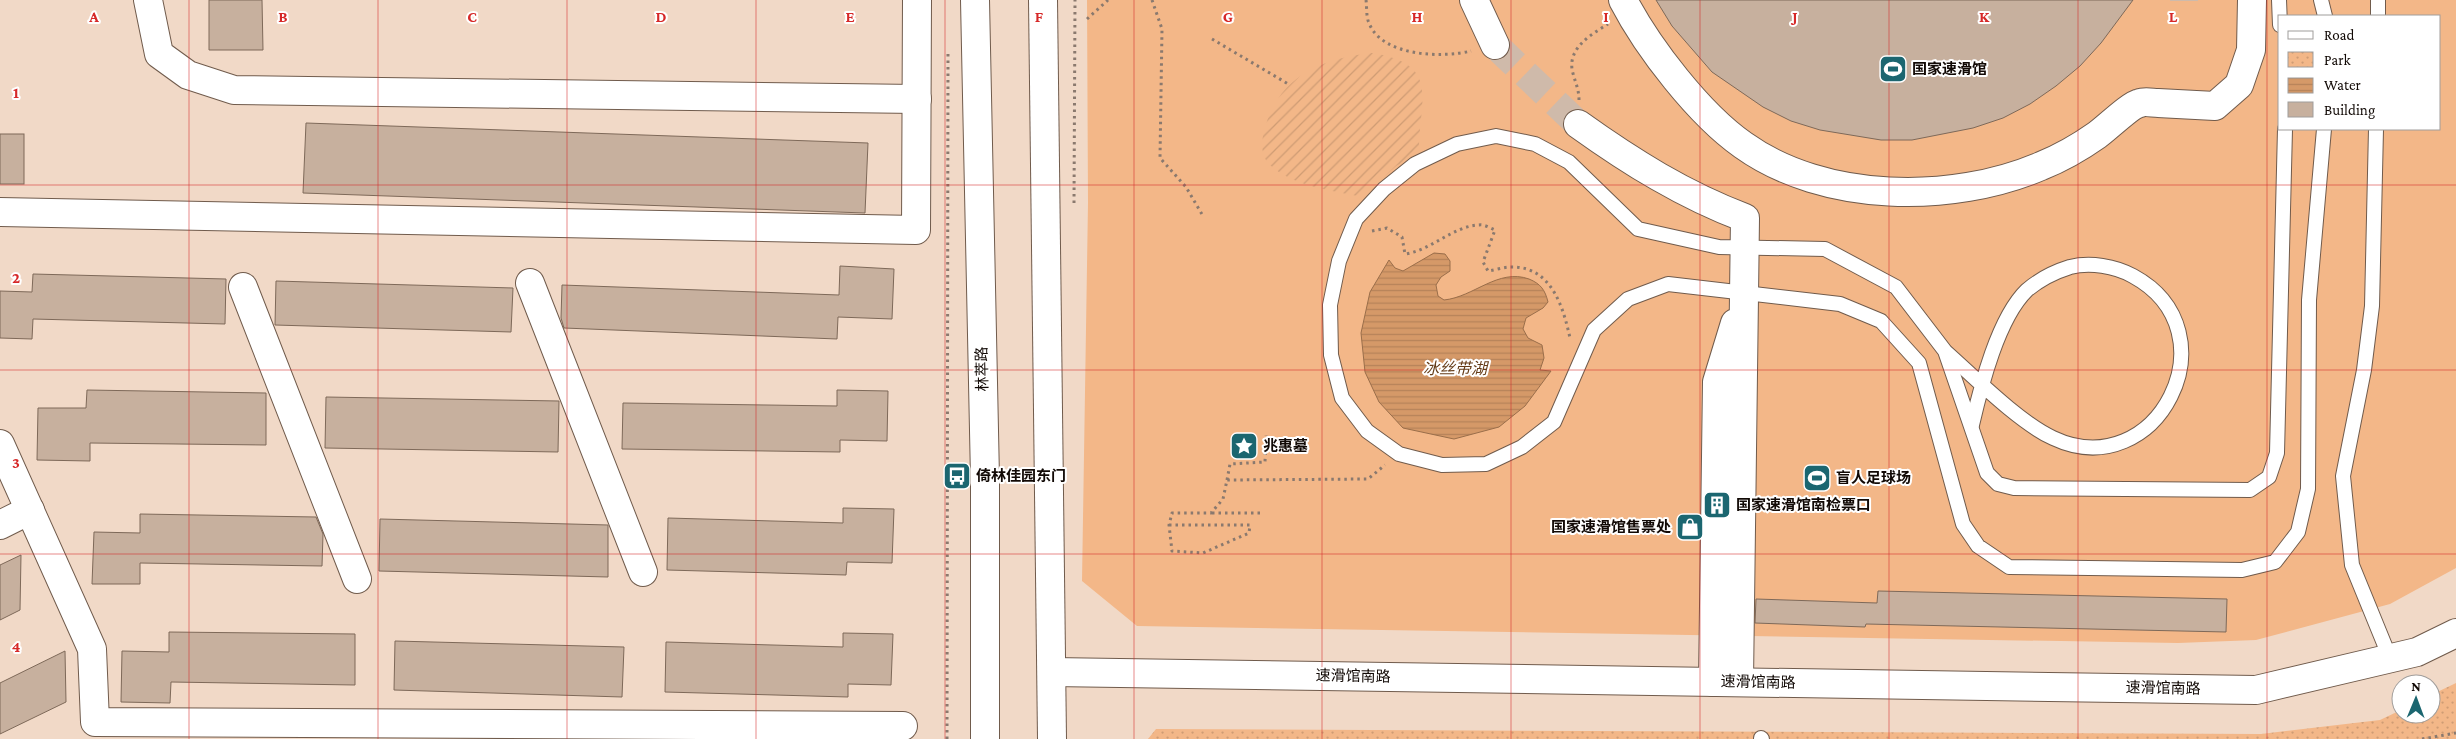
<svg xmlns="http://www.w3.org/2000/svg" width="2456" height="739" viewBox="0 0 2456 739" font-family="'Crimson Pro','Noto Sans SC',serif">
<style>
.grass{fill:#f3b788;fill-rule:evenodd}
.park{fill:url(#park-dots)}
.garden{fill:url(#garden-furrows)}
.water{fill:url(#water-rules);stroke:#9a6e4a}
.building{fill:#c7b09e;stroke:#7e6959}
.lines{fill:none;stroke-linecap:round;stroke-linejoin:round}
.street-tunnel{stroke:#cfbaaa;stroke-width:28;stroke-dasharray:28 14;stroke-linecap:butt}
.lane-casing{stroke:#705b4c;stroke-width:16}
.street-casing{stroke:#705b4c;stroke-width:30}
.secondary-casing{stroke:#705b4c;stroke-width:30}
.primary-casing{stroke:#705b4c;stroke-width:30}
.path{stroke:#8a796e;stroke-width:3;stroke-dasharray:2.5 4;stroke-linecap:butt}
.lane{stroke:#fff;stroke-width:14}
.street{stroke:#fff;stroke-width:28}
.secondary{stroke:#fff;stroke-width:28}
.primary{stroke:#fff;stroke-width:28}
.grid{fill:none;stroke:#d62828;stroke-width:1;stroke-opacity:0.55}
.labels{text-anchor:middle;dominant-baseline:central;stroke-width:4;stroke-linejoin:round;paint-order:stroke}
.poi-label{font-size:15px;font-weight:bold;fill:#110905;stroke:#fff;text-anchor:start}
.street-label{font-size:15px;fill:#110905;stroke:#fff}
.water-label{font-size:16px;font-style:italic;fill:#653c18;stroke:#fff}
.grid-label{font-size:16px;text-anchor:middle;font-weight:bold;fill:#d62828;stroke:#fff;stroke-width:4;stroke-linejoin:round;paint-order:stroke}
</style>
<defs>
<pattern id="park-dots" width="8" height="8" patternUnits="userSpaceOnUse" patternTransform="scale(1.25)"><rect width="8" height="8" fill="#f3b788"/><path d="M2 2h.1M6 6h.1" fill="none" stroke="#cf9c74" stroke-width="1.8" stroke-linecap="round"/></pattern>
<pattern id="garden-furrows" width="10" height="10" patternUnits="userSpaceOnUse" patternTransform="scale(1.25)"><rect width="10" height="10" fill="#f3b788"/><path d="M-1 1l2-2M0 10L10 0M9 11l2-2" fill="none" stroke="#cf9c74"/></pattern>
<pattern id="water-rules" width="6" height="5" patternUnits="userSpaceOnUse" patternTransform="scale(1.25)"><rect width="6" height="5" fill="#d59968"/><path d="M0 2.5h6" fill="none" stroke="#b68259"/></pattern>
</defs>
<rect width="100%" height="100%" fill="#f1d9c7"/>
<path class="grass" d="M1087 0H2456V568L2390 604 2256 640 2178 643 1137 626 1082 581 1088 203ZM2280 16H2440V129H2280Z"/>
<polygon class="park" points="2456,683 2456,739 1148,739 1156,729 2261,734 2380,720 2401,710 2401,714 2431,714 2431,695"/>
<path class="garden" d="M1372 53C1443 64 1418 101 1419 153L1396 166 1362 197C1332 190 1293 187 1269 164 1261 156 1261 142 1264 132 1276 78 1321 58 1372 53Z"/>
<path class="water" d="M1434 253 1445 254 1450 261V271L1441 277 1436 285 1438 296 1444 300C1474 297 1498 268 1529 279 1541 284 1545 290 1548 302L1543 308 1526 318 1523 329 1528 338 1542 345 1544 358 1540 370 1551 371 1525 406 1499 427 1454 439 1403 428 1379 402 1365 372 1361 333 1370 292 1389 260 1395 268 1403 271Z"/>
<g class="building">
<polygon points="209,0 262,0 263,50 209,50"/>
<polygon points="1656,0 2133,0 2101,43 2080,66 2056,86 2030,104 2003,118 1973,128 1912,140 1881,140 1820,130 1791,121 1763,107 1712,72 1672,26"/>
<polygon points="306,123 868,143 865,213 303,193"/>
<rect x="0" y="134" width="24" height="50"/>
<polygon points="840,266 894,269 892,319 838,317 837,339 564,328 561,318 562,285 839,295"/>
<polygon points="33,274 226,279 225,324 33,319 32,339 0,338 0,291 32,292"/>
<polygon points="276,281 513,288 511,332 275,325"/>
<polygon points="87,390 266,393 266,445 90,443 90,461 37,460 38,408 86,408"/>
<polygon points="837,390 888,391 887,441 840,440 840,452 622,449 623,403 837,406"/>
<polygon points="326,397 559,401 558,452 325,448"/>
<polygon points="843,508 894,509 892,563 847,562 846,575 667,570 668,518 843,523"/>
<polygon points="140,514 316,517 323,534 322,566 140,563 140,584 92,584 94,532 140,533"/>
<polygon points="380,519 608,525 608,577 379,571"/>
<polygon points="21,555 20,610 0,620 0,565"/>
<polygon points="1878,591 2227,599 2226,632 1866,624 1865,627 1755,623 1756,599 1877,603"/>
<polygon points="169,632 355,634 355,685 171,682 170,703 121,702 122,651 169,652"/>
<polygon points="843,633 893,634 891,685 848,684 848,697 665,692 666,642 843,647"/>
<polygon points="395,641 624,647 622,697 394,690"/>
<polygon points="65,651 66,702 0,734 0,683"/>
</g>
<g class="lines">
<g class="street-tunnel">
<polyline points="2184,1 2184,0"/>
<polyline points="1495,45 1578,124"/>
</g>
<g class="lane-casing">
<g id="lane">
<polyline points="2279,0 2280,25"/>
<polyline points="2321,0 2325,16"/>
<polyline points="2378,16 2378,0"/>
<polyline points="2285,129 2277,453 2269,477 2250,490 2014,488 1998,484 1987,473 1945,351 1896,287 1825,249 1719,247 1638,229 1569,162 1535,144 1496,136 1457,144 1415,164 1384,189 1356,219 1339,261 1330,305 1331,355 1342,398 1367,431 1399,454 1442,465 1486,464 1522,447 1554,422 1594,330 1628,299 1668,284 1840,304 1881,321 1919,363 1963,524 1978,546 2009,567 2242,570 2275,562 2298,532 2308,489 2309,300 2324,129"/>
<polyline points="2376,129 2372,306 2364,370 2343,476 2352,565 2390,658"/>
<path d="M1947 353C1975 378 2020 423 2053 438 2157 487 2236 332 2133 276 2115 266 2090 262 2070 267 2054 272 2040 279 2027 290 1998 318 1981 386 1972 425"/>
<polyline points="1761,738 1762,739"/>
</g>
</g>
<g class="street-casing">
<g id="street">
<polyline points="148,0 159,54 188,75 234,90 917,99"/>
<polyline points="1474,0 1495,45"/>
<path d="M1623 0C1648 48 1699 114 1743 145 1824 203 1952 204 2041 166 2061 158 2080 147 2097 135 2107 128 2130 105 2140 103 2145 101 2153 103 2158 103 2177 104 2196 105 2215 106L2239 85 2251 50 2252 0"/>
<path d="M1578 124C1631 162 1684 195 1745 218L1739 682"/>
<polyline points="0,212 916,230 917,0"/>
<polyline points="530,283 643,572"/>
<polyline points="243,287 357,579"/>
<polyline points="0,444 92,649 95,722 903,726"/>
<polyline points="0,525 30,510"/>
<polyline points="1713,682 1717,382 1735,323"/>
</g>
</g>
<g class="secondary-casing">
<polyline id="secondary" points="1052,672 2256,690 2417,652 2456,633"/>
</g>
<g class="primary-casing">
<g id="primary">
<polyline points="975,0 985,478 985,739"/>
<polyline points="1043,0 1052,739"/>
</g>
</g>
<g class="path">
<polyline points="1152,0 1162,29 1160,158 1186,187 1203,216"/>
<path d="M1366 0C1367 7 1366 17 1369 23 1382 57 1443 58 1471 51"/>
<polyline points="1087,19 1108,0"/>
<polyline points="1212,39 1290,85"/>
<path d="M1579 100C1579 88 1574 80 1572 69 1569 47 1592 34 1608 24"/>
<polyline points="1074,203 1075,0"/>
<path d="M1372 231 1387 228 1402 237 1405 254C1432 250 1453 226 1479 225 1484 224 1490 228 1495 230L1483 262 1488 271C1495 270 1504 267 1511 267 1551 266 1563 306 1570 338"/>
<polyline points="1227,480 1230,464 1265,462 1266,435"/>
<polyline points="1212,513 1262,513"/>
<polyline points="1169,525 1250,525 1249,533 1203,553 1172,551 1169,525 1172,513 1211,513 1223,499 1227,480 1368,479 1385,465"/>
<polyline points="947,739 948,51"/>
<polyline points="2422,739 2456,733"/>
</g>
<use href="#lane" class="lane"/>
<use href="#street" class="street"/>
<use href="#secondary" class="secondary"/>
<use href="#primary" class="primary"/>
</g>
<path class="grid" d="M189 0V739M378 0V739M567 0V739M756 0V739M945 0V739M1134 0V739M1322 0V739M1511 0V739M1700 0V739M1889 0V739M2078 0V739M2267 0V739M0 185H2456M0 370H2456M0 554H2456"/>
<defs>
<g id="stadium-square" transform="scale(1.4375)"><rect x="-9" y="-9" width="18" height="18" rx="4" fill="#1b6670" stroke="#fff"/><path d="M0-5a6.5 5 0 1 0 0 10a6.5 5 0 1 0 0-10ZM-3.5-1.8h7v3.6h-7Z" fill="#fff"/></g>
<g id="sight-square" transform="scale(1.4375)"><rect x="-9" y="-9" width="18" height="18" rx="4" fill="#1b6670" stroke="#fff"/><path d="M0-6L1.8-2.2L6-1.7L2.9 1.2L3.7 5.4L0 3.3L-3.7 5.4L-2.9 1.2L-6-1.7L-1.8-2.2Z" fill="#fff"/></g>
<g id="bus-square" transform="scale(1.4375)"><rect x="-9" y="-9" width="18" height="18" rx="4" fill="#1b6670" stroke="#fff"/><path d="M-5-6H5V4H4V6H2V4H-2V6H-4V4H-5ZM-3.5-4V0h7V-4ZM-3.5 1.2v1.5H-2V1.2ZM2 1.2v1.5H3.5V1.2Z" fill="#fff"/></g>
<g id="building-square" transform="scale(1.4375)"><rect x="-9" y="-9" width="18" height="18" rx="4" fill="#1b6670" stroke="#fff"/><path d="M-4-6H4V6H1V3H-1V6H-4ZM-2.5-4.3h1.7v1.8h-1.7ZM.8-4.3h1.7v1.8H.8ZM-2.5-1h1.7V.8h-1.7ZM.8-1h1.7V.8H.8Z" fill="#fff"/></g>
<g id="shop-square" transform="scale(1.4375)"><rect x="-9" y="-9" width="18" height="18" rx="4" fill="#1b6670" stroke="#fff"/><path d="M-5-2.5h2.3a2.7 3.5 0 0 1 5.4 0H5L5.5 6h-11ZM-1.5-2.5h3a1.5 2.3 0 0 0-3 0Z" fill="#fff"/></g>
</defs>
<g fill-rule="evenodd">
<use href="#stadium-square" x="1893" y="69"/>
<use href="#sight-square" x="1244" y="446"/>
<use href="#bus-square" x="957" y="476"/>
<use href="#stadium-square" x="1817" y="478"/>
<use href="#building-square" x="1717" y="505"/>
<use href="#shop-square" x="1690" y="527"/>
</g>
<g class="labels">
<g class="poi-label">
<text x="1912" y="69">国家速滑馆</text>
<text x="1263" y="446">兆惠墓</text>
<text x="976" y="476">倚林佳园东门</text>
<text x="1836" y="478">盲人足球场</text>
<text x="1736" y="505">国家速滑馆南检票口</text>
<text x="1671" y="527" text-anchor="end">国家速滑馆售票处</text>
</g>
<g class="street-label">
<text transform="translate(982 369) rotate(-91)">林萃路</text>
<text transform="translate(1353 676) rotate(1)">速滑馆南路</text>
<text transform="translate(1758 682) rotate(1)">速滑馆南路</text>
<text transform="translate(2163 688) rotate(1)">速滑馆南路</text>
</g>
<g class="water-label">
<text x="1455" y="368">冰丝带湖</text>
</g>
</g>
<g class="grid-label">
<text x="94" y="22">A</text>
<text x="283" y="22">B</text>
<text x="472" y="22">C</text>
<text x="661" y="22">D</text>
<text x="850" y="22">E</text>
<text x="1039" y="22">F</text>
<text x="1228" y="22">G</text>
<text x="1417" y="22">H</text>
<text x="1606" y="22">I</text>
<text x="1795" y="22">J</text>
<text x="1984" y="22">K</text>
<text x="2173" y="22">L</text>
<text x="16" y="98">1</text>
<text x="16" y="283">2</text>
<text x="16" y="468">3</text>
<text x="16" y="652">4</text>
</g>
<rect x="2278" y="15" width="162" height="115" fill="#ffffff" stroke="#a09d9b"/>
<rect x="2288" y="31" width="25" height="8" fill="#ffffff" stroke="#a09d9b"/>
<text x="2324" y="40" font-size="15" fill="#110905">Road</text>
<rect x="2288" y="52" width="25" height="15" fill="url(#park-dots)" stroke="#a09d9b"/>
<text x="2324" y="65" font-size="15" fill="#110905">Park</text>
<rect x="2288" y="78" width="25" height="15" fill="url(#water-rules)" stroke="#a09d9b"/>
<text x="2324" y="90" font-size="15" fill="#110905">Water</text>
<rect x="2288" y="102" width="25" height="15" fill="#c7b09e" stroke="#a09d9b"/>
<text x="2324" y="115" font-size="15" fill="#110905">Building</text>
<g transform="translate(2416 699) rotate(1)"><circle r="24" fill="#ffffff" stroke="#a09d9b"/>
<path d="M0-4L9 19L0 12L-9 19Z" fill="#1b6670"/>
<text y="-8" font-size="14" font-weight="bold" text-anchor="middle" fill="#110905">N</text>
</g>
</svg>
